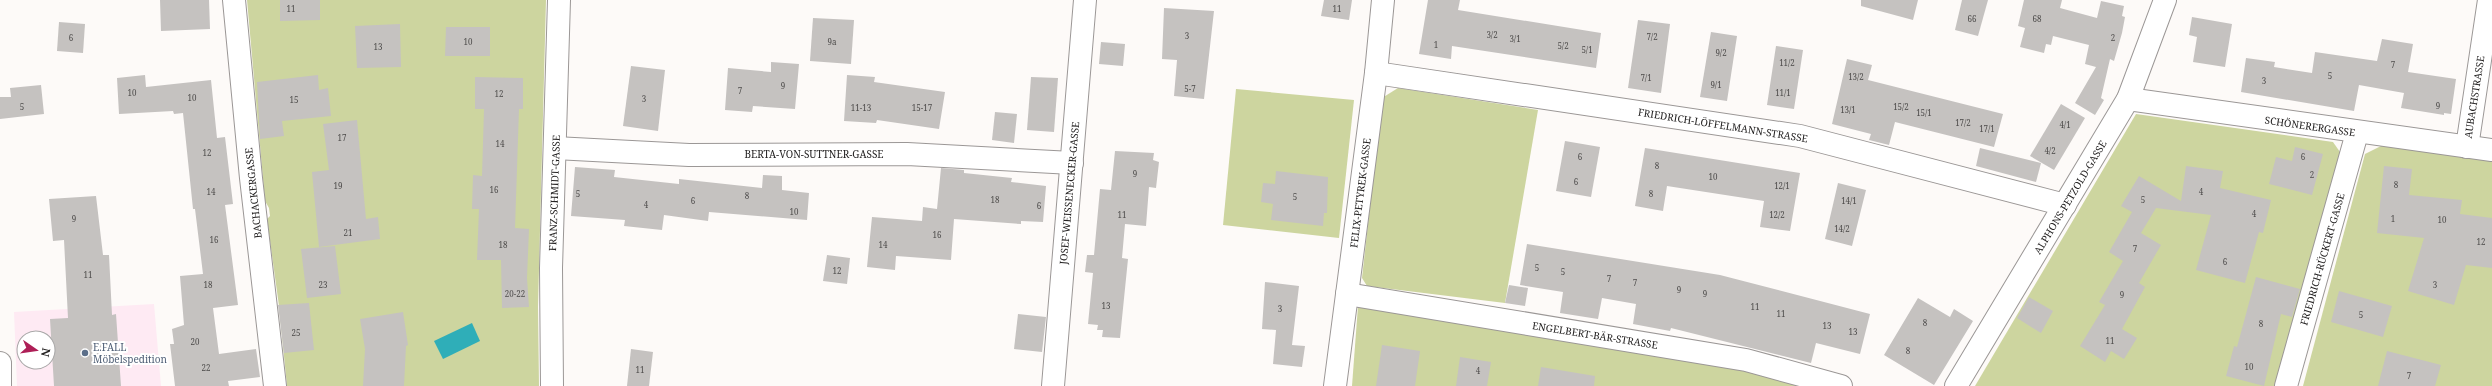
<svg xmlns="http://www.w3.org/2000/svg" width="2492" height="386" viewBox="0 0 2492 386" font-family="'Noto Serif',serif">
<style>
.commercial{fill:#feeaf3;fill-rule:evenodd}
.green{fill:#cdd59f}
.water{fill:#2faeb8}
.building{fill:#c5c2c0}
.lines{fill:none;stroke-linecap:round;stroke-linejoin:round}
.minor-casing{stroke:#9b9796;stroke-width:24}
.minor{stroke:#fff;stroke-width:22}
.service-dot{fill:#5c6f8a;stroke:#fff;stroke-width:1.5}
.labels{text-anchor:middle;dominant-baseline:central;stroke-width:4;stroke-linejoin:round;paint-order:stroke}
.number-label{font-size:8px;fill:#4d4b4a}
.street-label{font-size:10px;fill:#252323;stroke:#fff}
.service-label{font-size:10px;fill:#4e5e75;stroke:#fff;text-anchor:start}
</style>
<rect width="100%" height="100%" fill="#fdfaf8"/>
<path class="commercial" d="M154 304 161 386H17L14 312ZM24 338H48V362H24Z"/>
<g class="green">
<polygon points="247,0 546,0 538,307 539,386 287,386 279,306 267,219 270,216 269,208 265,201"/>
<polygon points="1398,88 1538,110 1505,303 1367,286 1362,278 1382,98"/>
<polygon points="1236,89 1354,100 1339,238 1223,225"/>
<polygon points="2136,114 2333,142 2340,152 2275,386 1975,386"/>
<polygon points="2385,144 2492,160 2492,386 2303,386 2365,154"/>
<polygon points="1358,306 1756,373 1808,386 1352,386"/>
</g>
<polygon class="water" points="472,323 480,341 443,359 434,341"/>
<g class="building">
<polygon points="160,0 209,0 210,29 161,31"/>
<polygon points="280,0 320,0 320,20 280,21"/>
<polygon points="1324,0 1352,0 1349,20 1321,16"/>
<polygon points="1428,0 1460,0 1458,10 1601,33 1596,68 1452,46 1451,59 1419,54"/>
<polygon points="1861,0 1918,0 1913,20 1861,6"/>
<polygon points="1962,0 1988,0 1978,36 1955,30"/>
<polygon points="2024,0 2062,0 2060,8 2097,18 2101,1 2124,6 2122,16 2125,17 2122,33 2114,61 2110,59 2101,98 2104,100 2095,115 2075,103 2096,67 2085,64 2089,45 2053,36 2051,45 2046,44 2044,53 2020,47 2025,28 2018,26"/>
<polygon points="1164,8 1214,11 1204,99 1174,96 1177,60 1162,59"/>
<polygon points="2192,17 2232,24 2225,67 2193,62 2197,37 2189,35"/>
<polygon points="813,18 854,20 851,64 810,61"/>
<polygon points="1638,20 1670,24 1661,93 1628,88"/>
<polygon points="59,22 85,24 83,53 57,51"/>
<polygon points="400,24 401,67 357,68 355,26"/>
<polygon points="446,27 490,27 490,56 445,56"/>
<polygon points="1711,32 1737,36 1727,101 1700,97"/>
<polygon points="2382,39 2413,44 2408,72 2456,79 2451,114 2444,113 2444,115 2401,108 2404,93 2359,85 2354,111 2241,92 2246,58 2275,62 2274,67 2312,73 2315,52 2377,61"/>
<polygon points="1101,42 1125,44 1123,66 1099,64"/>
<polygon points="1776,46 1803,50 1794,109 1767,105"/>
<polygon points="1847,59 1872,65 1868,80 2003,114 1994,147 1895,122 1889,145 1869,140 1871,134 1832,124"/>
<polygon points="771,62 799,64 795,109 753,106 752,112 725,110 728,68 771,72"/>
<polygon points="631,66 665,70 658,131 623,126"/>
<polygon points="145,75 146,87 211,80 217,138 225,137 233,204 225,205 238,305 213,308 219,354 256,349 260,377 228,381 229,386 175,386 170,344 174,344 172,329 184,325 180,276 203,274 195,209 193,209 183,113 174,114 173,111 119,114 117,78"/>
<polygon points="318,75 319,90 328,88 331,116 282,121 284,136 260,139 257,82"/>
<polygon points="847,75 875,77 874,82 945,92 939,129 877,120 876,123 844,121"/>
<polygon points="475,77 523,78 523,109 519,109 515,228 529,229 527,278 529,307 502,308 501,260 477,260 479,209 472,209 473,175 482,176 484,109 475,109"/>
<polygon points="1031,77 1058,78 1054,132 1027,130"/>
<polygon points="41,85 44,114 0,119 0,97 11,97 10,88"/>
<polygon points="2061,104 2085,118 2054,170 2030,156"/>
<polygon points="995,112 1017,114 1014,143 992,140"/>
<polygon points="357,120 366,219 378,217 380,239 319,247 312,172 329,170 323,124"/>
<polygon points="1565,141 1600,147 1591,197 1556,191"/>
<polygon points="2295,147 2323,154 2312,195 2269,184 2276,157 2292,161"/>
<polygon points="1645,148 1800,173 1790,231 1760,227 1764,201 1667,186 1663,211 1635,206"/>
<polygon points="1980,148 2041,163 2036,182 1976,166"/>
<polygon points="1115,151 1154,153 1153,160 1159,162 1156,188 1149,187 1146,226 1125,224 1122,258 1128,259 1120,338 1102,337 1103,330 1097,330 1098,325 1088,324 1093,273 1085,272 1087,255 1094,255 1100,189 1111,190"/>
<polygon points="2186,166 2223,171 2220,188 2271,200 2263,233 2259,232 2245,283 2196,270 2211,215 2156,208 2141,233 2161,245 2139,283 2145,287 2122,329 2137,338 2124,359 2111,351 2105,362 2080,346 2105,305 2099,302 2123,261 2109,252 2132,212 2121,206 2139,176 2181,201"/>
<polygon points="2384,166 2412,169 2409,195 2462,200 2460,214 2492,218 2492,268 2466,265 2454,305 2408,291 2424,238 2377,233"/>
<polygon points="575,167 615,170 614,177 679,184 679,179 762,188 763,175 782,176 782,190 809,193 807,220 709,212 708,221 664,215 662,230 624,226 625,220 571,216"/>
<polygon points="941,168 964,170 964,173 1012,178 1011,182 1046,186 1043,222 1021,221 1021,224 954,219 951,260 896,256 895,270 867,267 872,217 922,221 923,207 937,209"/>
<polygon points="1276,171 1328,177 1327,213 1324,213 1323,226 1271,220 1273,204 1261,202 1263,183 1275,184"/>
<polygon points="1838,183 1866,190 1852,246 1825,239"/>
<polygon points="96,196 103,255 109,255 112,315 116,314 121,386 54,386 50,319 68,318 64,240 53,241 49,199"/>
<polygon points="1527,244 1720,275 1870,314 1860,354 1816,343 1811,363 1671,328 1670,331 1633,324 1636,304 1602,298 1598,319 1560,313 1563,292 1520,285"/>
<polygon points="335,246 341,294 307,298 301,249"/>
<polygon points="827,255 850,258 847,284 823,281"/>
<polygon points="2256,277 2300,289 2292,317 2281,314 2264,386 2226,376 2234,346 2237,347"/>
<polygon points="1265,282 1299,286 1292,345 1305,346 1302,367 1273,364 1276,330 1262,329"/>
<polygon points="1509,285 1528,288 1525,306 1505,303"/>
<polygon points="2339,291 2392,306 2383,337 2331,322"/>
<polygon points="2029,297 2053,311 2041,333 2017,318"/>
<polygon points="1918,298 1950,317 1954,309 1973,321 1934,385 1884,355"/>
<polygon points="309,303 314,350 284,353 278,305"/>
<polygon points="403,312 408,345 406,346 404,386 363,386 365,349 360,319"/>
<polygon points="1018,314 1046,317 1042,352 1014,349"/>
<polygon points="1382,345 1420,351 1415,386 1376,386"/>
<polygon points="631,349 653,352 649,386 627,386"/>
<polygon points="2387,351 2441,365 2435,386 2378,386"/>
<polygon points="1460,357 1491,362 1487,386 1456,386"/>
<polygon points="1541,367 1595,376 1594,386 1538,386"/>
</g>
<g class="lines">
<g class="minor-casing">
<g id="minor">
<polyline points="234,0 251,178 275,386"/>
<polyline points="1376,73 1800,136 2065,205"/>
<polyline points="2128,99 2492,150"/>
<polyline points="2467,147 2489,0"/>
<polyline points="555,148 689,155 907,154 1072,163"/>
<polyline points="1347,294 1746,360 1841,386"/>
<polyline points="0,363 0,386"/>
<polyline points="552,386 551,268 559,0"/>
<polyline points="1053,386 1085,0"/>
<polyline points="1335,386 1376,73 1383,0"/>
<polyline points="1956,386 2128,99 2165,0"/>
<polyline points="2286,386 2357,133"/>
</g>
</g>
<use href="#minor" class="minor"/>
</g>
<circle class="service-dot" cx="85" cy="353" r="4"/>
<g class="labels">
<g class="number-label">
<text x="291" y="8">11</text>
<text x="1337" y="8">11</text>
<text x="1972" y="18">66</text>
<text x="2037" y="18">68</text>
<text x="1492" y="34">3/2</text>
<text x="1187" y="35">3</text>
<text x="1652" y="36">7/2</text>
<text x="71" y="37">6</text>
<text x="2113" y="37">2</text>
<text x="1515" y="38">3/1</text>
<text x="468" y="41">10</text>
<text x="832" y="41">9a</text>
<text x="1436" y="44">1</text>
<text x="1563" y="45">5/2</text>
<text x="378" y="46">13</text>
<text x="1587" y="49">5/1</text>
<text x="1721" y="52">9/2</text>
<text x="1787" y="62">11/2</text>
<text x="2393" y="64">7</text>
<text x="2330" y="75">5</text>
<text x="1856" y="76">13/2</text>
<text x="1646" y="77">7/1</text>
<text x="2264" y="80">3</text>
<text x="1716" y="84">9/1</text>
<text x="783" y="85">9</text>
<text x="1190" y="88">5-7</text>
<text x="740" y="90">7</text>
<text x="132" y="92">10</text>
<text x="1783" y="92">11/1</text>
<text x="499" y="93">12</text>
<text x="192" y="97">10</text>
<text x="644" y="98">3</text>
<text x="294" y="99">15</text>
<text x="2438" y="105">9</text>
<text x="22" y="106">5</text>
<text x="1901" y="106">15/2</text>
<text x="861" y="107">11-13</text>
<text x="922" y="107">15-17</text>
<text x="1848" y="109">13/1</text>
<text x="1924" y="112">15/1</text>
<text x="1963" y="122">17/2</text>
<text x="2065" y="124">4/1</text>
<text x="1987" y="128">17/1</text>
<text x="342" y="137">17</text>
<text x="500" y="143">14</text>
<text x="2050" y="150">4/2</text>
<text x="207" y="152">12</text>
<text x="1580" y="156">6</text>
<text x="2303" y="156">6</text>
<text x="1657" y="165">8</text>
<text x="1135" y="173">9</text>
<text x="2312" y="174">2</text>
<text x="1713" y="176">10</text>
<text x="1576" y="181">6</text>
<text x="2396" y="184">8</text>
<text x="338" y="185">19</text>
<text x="1782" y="185">12/1</text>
<text x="494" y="189">16</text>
<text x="211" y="191">14</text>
<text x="2201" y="191">4</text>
<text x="578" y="193">5</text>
<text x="1651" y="193">8</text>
<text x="747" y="195">8</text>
<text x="1295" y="196">5</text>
<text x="995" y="199">18</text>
<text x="2143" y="199">5</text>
<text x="693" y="200">6</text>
<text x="1849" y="200">14/1</text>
<text x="646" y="204">4</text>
<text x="1039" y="205">6</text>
<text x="794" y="211">10</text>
<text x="2254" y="213">4</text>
<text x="1122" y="214">11</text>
<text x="1777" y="214">12/2</text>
<text x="74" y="218">9</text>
<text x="2393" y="218">1</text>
<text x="2442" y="219">10</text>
<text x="1842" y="228">14/2</text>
<text x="348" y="232">21</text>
<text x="937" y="234">16</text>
<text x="214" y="239">16</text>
<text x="2481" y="241">12</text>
<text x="503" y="244">18</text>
<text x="883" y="244">14</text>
<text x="2135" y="248">7</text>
<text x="2225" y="261">6</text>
<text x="1537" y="267">5</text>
<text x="837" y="270">12</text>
<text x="1563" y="271">5</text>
<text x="88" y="274">11</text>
<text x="1609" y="278">7</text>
<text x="1635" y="282">7</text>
<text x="208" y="284">18</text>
<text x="323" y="284">23</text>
<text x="2435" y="284">3</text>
<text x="1679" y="289">9</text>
<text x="515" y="293">20-22</text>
<text x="1705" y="293">9</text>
<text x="2122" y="294">9</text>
<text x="1106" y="305">13</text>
<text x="1755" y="306">11</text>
<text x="1280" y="308">3</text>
<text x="1781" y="313">11</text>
<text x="2361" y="314">5</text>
<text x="1925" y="322">8</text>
<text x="2261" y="323">8</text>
<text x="1827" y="325">13</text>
<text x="1853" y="331">13</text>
<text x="296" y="332">25</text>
<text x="2110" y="340">11</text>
<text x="195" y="341">20</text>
<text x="1908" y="350">8</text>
<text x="2249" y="366">10</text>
<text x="206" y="367">22</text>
<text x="640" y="369">11</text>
<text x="1478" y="370">4</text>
<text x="2409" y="375">7</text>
</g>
<g class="street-label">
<text transform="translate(2474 97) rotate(-81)">AUBACHSTRASSE</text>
<text transform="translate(1723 125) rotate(9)">FRIEDRICH-LÖFFELMANN-STRASSE</text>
<text transform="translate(2310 126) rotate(8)">SCHÖNERERGASSE</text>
<text x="814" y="154">BERTA-VON-SUTTNER-GASSE</text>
<text transform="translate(253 193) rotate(-96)">BACHACKERGASSE</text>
<text transform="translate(554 193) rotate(-88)">FRANZ-SCHMIDT-GASSE</text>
<text transform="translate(1069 193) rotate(-85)">JOSEF-WEISSENECKER-GASSE</text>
<text transform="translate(1360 193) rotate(-83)">FELIX-PETYREK-GASSE</text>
<text transform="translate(2070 197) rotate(-59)">ALPHONS-PETZOLD-GASSE</text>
<text transform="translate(2322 259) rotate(-74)">FRIEDRICH-RÜCKERT-GASSE</text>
<text transform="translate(1595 335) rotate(9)">ENGELBERT-BÄR-STRASSE</text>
</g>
<g class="service-label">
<text x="93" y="347">E.FALL<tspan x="93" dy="12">Möbelspedition</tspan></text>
</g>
</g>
<g transform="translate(36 350) rotate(103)"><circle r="19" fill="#ffffff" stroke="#a8a7a7"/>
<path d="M0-3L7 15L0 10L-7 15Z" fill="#ae1f57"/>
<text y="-6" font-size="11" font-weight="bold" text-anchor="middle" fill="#252323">N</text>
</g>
</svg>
